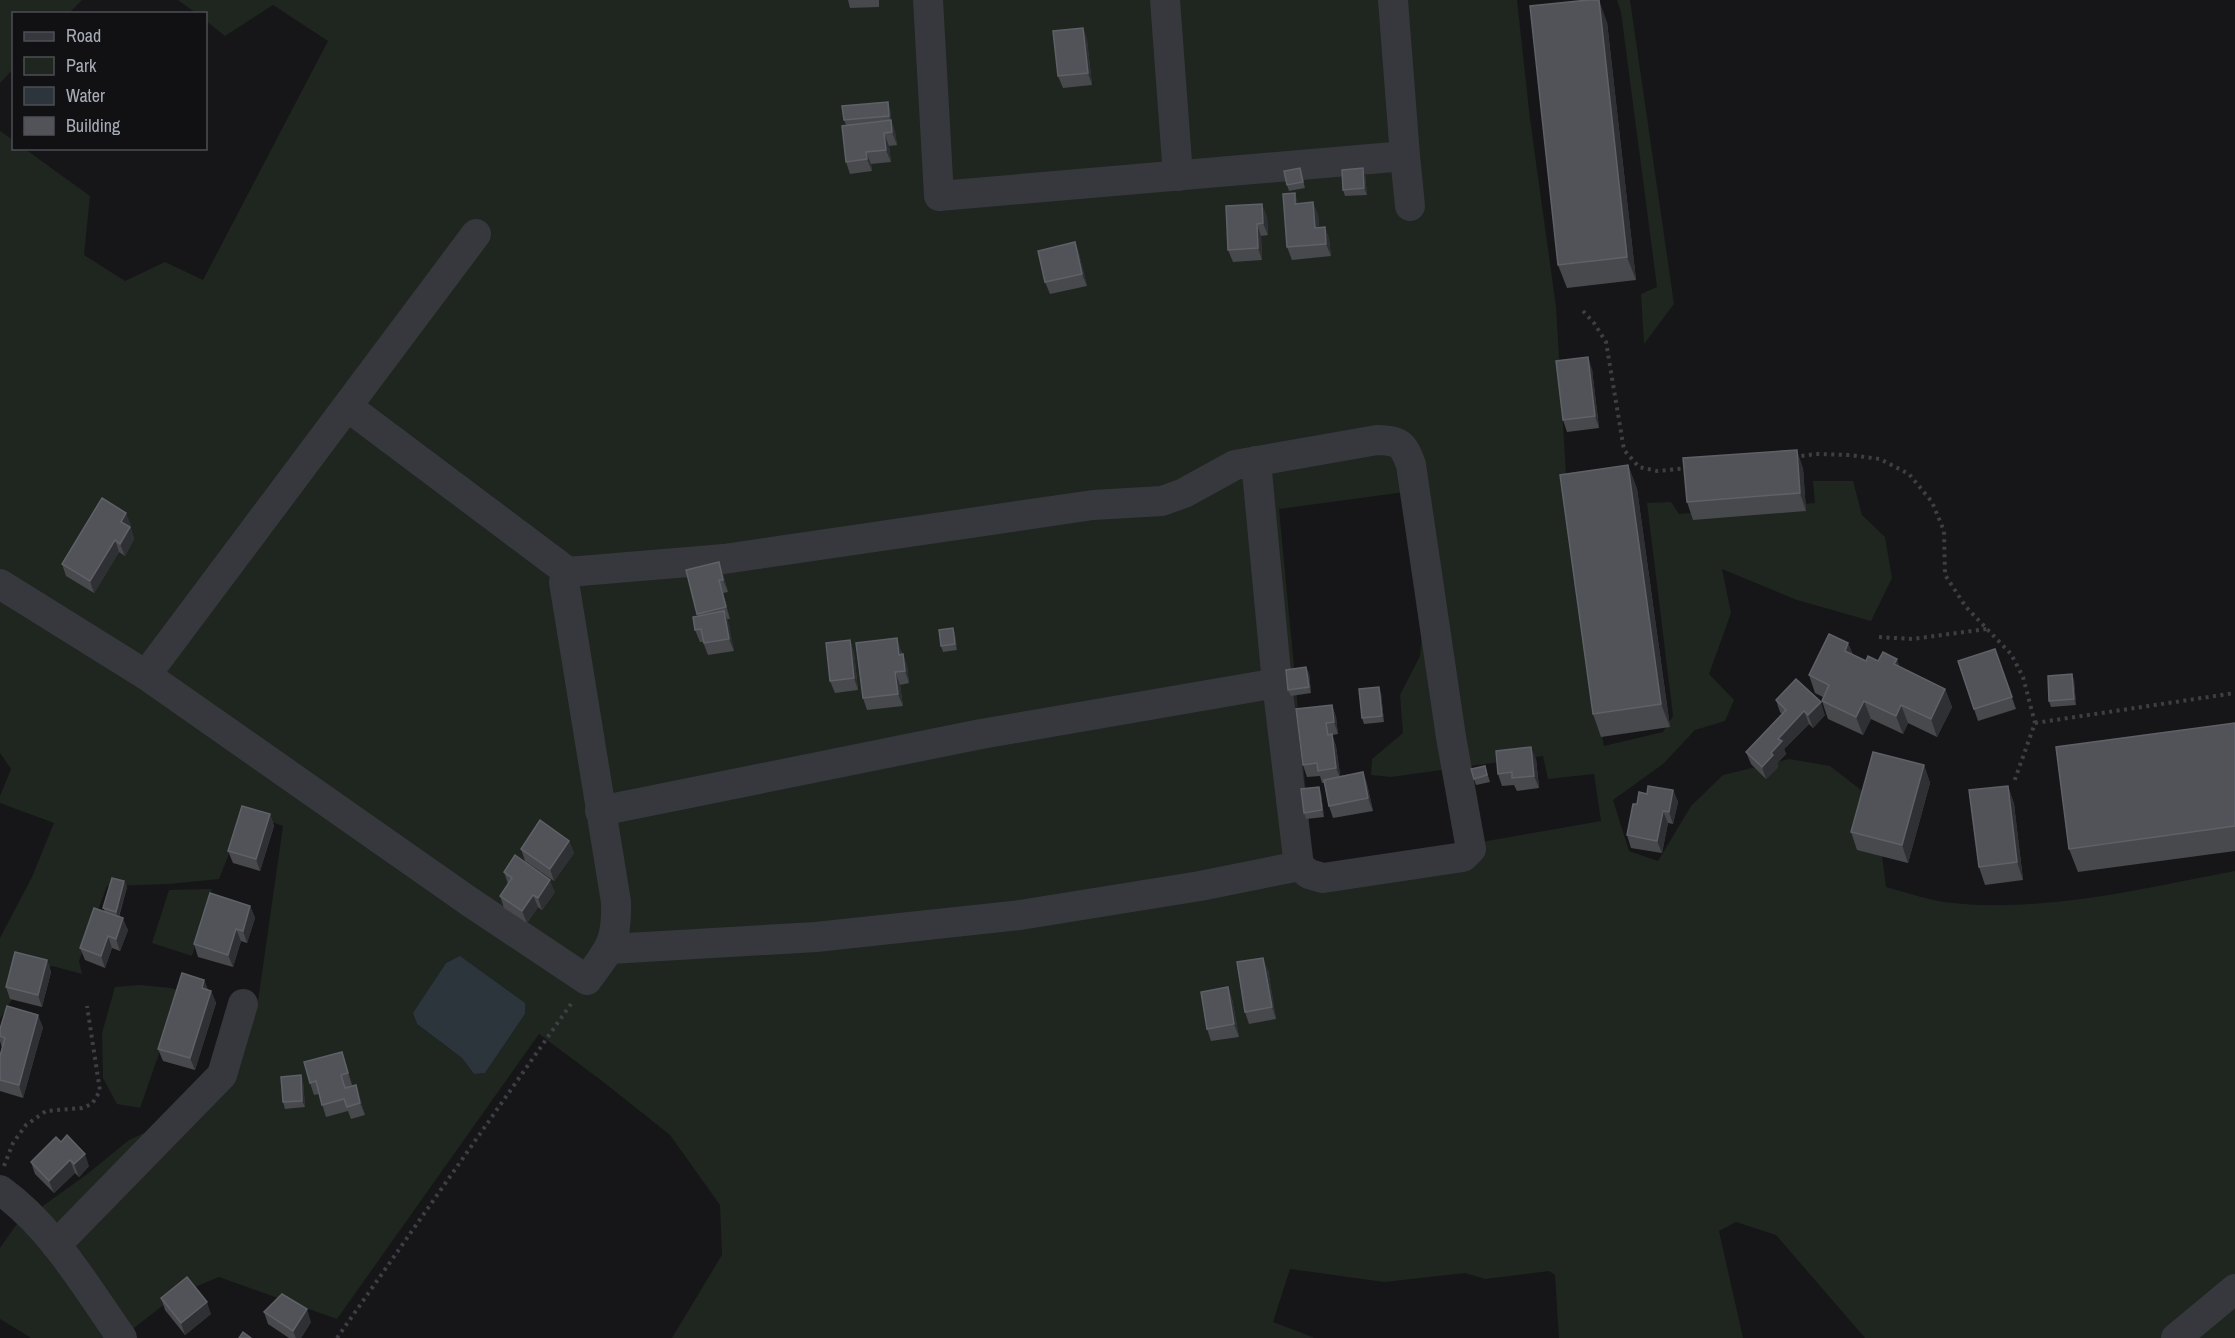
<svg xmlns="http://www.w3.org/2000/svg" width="2235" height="1338" viewBox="0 0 2235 1338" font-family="'Archivo Narrow',sans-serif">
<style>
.green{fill:#1e261f;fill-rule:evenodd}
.water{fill:#2c353c}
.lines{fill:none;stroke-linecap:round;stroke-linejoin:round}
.path{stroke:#3d3f44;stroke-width:4;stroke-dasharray:3 4.5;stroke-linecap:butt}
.minor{stroke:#37383d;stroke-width:30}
.wall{fill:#47494d}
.shaded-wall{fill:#2f3033}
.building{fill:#525359;stroke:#5f6168;stroke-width:1.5}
</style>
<rect width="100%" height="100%" fill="#161618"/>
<g class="green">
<polygon points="0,0 82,0 69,13 14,14 13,69 0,83"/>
<path d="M178 0H1517L1530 119 1556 307 1570 542 1604 746 1663 732 1673 716 1647 503 1671 502 1679 514 1815 503 1813 481H1853L1862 515 1885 537 1892 578 1871 621 1797 600 1722 569 1731 613 1709 674 1734 700 1725 721 1695 730 1663 764 1613 800 1629 851 1658 861 1691 806 1723 775 1789 759 1830 766 1861 790 1882 855 1886 887C1905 892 1925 899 1944 902 2042 914 2140 889 2235 871V1338H1865L1776 1235 1736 1222 1719 1231 1743 1338H1559L1555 1275 1549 1271 1485 1279 1465 1273 1384 1282 1290 1269 1273 1322 1315 1338H672L722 1255 720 1205 670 1135 602 1081 539 1034 337 1319 219 1277 178 1294 121 1338H31L0 1319V1248L16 1225 86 1175 129 1140 213 1101 257 1008 283 826 242 812 233 844 219 879 169 884 107 886 79 961 82 974 52 966 24 980 0 1019V938L32 877 54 823 0 803V796L11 769 0 753V131L13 140 14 148 25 149 90 196 84 255 125 281 165 262 203 280 328 41 273 5 225 36 206 21V14L196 13ZM1405 492 1424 612 1420 656 1400 695 1403 733 1372 759 1371 775 1391 777 1543 756 1548 779 1594 774 1601 821 1481 842 1313 866 1279 509ZM460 957 525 1014 485 1073 474 1074 462 1058 417 1024 414 1013 446 963Z"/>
<polygon points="1617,0 1630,0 1674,304 1644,344 1641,294 1657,287 1621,12"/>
<polygon points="212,889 192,956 152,943 169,890"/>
<polygon points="140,985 171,988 181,991 140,1108 117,1104 103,1078 102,1033 115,987"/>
</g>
<polygon class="water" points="460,956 525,1003 525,1014 485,1073 474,1074 462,1058 417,1024 413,1013 446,963"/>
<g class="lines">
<g class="path">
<polyline points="1583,311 1594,323 1606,342 1624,450 1639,467 1657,471 1688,468"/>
<polyline points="1794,457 1816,454 1850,455 1880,459 1909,474 1932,502 1944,531 1945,575 1966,607 2011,654 2023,677 2035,723 2014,782"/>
<polyline points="1879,637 1912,639 1987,629"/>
<polyline points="2035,723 2235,693"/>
<polyline points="4,1166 13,1143 26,1125 46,1111 82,1108 92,1104 100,1091 87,1006"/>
<polyline points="337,1338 573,1001"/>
</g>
<g class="minor">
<polyline points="928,0 939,196 1405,156 1393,0"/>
<polyline points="1165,0 1178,176"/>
<polyline points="1405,156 1410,206"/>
<path d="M348 407 568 572 724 559 1093 505 1162 501 1184 493 1235 465 1377 440C1400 441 1403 443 1411 465L1451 737 1471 849 1463 857 1323 878 1309 874 1299 866 1277 683 1256 461"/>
<path d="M0 584 146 675 470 902 587 980C610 948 617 943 616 902L564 582 568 572"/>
<polyline points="146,675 476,234"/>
<polyline points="600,811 981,734 1277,683"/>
<polyline points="610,949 816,937 1020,915 1200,886 1299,866"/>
<path d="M0 1190C52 1227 86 1287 122 1338"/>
<polyline points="56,1245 222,1075 243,1004"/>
<polyline points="2176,1338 2235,1289"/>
</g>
</g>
<g class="wall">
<polygon points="848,0 879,0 879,7 850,8"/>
<polygon points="1607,22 1636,280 1567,288 1558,265"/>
<polygon points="1083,28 1087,40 1092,85 1063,88 1058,76"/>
<polygon points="890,108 891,120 895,132 897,145 889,146 891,162 871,164 872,171 850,174 846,162 846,125 844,120"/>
<polygon points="1300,168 1305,188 1289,191 1287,185"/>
<polygon points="1363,168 1365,174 1367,195 1345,196 1343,190"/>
<polygon points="1226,206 1267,216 1268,235 1261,236 1262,260 1233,262 1228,250"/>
<polygon points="1318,214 1319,228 1325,227 1329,239 1331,256 1292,260 1287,247"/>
<polygon points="1075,242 1079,254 1087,286 1050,294 1045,282"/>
<polygon points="1592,369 1599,428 1567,432 1563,420"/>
<polygon points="1628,465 1637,489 1670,727 1601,737 1593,714"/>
<polygon points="1803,468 1806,511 1693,520 1687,502"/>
<polygon points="126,513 134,539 125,556 119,552 94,593 66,576 62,564"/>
<polygon points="719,562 723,574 728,592 723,593 730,619 727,619 734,651 708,655 703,642 700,642 695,630 698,616 686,570"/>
<polygon points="953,628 955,634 957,650 943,652 941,646"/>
<polygon points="850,640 854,653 858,690 835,693 830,681"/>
<polygon points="1848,643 1853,655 1866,661 1878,661 1900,667 1945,689 1952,707 1937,737 1908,723 1903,734 1871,719 1863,735 1828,719 1822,701 1823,697 1815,693 1809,675"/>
<polygon points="1995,649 2016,709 1978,721 1974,709"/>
<polygon points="901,650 902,654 903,654 907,666 909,683 900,685 903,706 867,710 863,698"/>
<polygon points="1309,673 1311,693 1291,696 1288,690"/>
<polygon points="2074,680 2076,705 2051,707 2049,701"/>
<polygon points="1381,693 1384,722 1364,724 1362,718"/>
<polygon points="1776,700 1825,715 1813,728 1809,724 1784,749 1786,754 1777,763 1778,767 1766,779 1751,764 1746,752 1782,714 1780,712"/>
<polygon points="1332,705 1336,717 1338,734 1332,735 1336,746 1340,776 1363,772 1367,784 1373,811 1333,818 1329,806 1324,783 1322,783 1320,776 1307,777 1303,765"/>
<polygon points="2235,723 2235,851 2078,872 2069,849"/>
<polygon points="1536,759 1539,788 1517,791 1514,785 1502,786 1498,774"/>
<polygon points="1924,765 1930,783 1908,863 1857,850 1851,832"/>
<polygon points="1485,766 1490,782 1476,785 1474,779"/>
<polygon points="2008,786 2014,804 2023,880 1985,885 1979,867"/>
<polygon points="1673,790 1678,802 1673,824 1668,823 1662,853 1631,848 1627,835 1647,794"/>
<polygon points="1321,793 1324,817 1306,819 1304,813"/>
<polygon points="270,814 274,826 260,871 233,863 228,851"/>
<polygon points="569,841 574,853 554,881 525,861 521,849"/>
<polygon points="504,872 555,892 542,910 538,907 527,923 504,908 500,896 508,884"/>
<polygon points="124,881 127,887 119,917 128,930 120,951 112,948 105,968 85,960 80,948 105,912 103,908"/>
<polygon points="250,906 255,918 247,943 241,941 233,967 198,957 194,944"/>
<polygon points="47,960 51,972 42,1007 10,999 6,987"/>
<polygon points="1268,970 1276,1019 1249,1024 1245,1012"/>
<polygon points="204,980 208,990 211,991 216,1003 195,1070 163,1061 158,1049"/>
<polygon points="1228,987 1232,999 1239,1037 1211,1041 1207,1029"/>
<polygon points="43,1027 23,1098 0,1091 0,1056 2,1048 0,1041 0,1029"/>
<polygon points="346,1064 352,1085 346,1088 356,1085 365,1115 351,1119 348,1111 326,1117 319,1094 314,1095 310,1083"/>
<polygon points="301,1075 303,1081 305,1107 285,1109 283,1102"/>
<polygon points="61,1142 89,1166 79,1177 75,1173 54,1193 35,1174 31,1162"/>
<polygon points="161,1298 211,1314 185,1335 165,1310"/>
<polygon points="264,1312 311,1322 301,1338 289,1338 268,1324"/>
</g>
<g class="shaded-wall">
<polygon points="1599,0 1607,22 1636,280 1627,257"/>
<polygon points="1083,28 1087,40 1092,85 1088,73"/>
<polygon points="888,102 890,108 891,120 895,132 897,145 892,132 891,122 889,116"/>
<polygon points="884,133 889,146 891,162 886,150"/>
<polygon points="866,152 871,164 872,171 867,159"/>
<polygon points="1363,168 1365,174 1367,195 1364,188"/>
<polygon points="1295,193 1299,205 1295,204"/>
<polygon points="1313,202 1318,214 1320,240 1315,228"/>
<polygon points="1262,204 1267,216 1268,235 1263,223"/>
<polygon points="1257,224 1261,236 1262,260 1258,248"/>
<polygon points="1325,227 1329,239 1331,256 1326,244"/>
<polygon points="1075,242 1079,254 1087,286 1082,274"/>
<polygon points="1588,357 1592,369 1599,428 1595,416"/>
<polygon points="1797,450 1803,468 1806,511 1800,493"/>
<polygon points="1628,465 1637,489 1670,727 1661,704"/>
<polygon points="126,513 131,525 125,534 121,522"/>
<polygon points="130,527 134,539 125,556 120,544"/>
<polygon points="115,540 119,552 94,593 90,581"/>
<polygon points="719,562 723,574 728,592 723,580"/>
<polygon points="719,580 723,593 730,619 726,607"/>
<polygon points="724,611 729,624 734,651 729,639"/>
<polygon points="953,628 955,634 957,650 955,644"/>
<polygon points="897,638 901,650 904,667 899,655"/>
<polygon points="850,640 854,653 858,690 854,678"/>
<polygon points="1848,643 1855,661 1845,651"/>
<polygon points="903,654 907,666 909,683 905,671"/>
<polygon points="1897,659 1903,677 1894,664"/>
<polygon points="1306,667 1309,673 1311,693 1309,687"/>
<polygon points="895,672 900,685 903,706 898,694"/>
<polygon points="2072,674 2074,680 2076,705 2074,699"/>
<polygon points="1379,687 1381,693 1384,722 1382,716"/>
<polygon points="1945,689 1952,707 1937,737 1931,719"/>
<polygon points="1864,701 1871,719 1863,735 1856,717"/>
<polygon points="1821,702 1825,715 1813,728 1808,715"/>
<polygon points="1332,705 1336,717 1338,734 1334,722"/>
<polygon points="1901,705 1908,723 1903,734 1896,716"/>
<polygon points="1804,711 1809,724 1784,749 1786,754 1777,763 1778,767 1766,779 1762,767 1778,739"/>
<polygon points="1332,734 1336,746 1341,780 1336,768"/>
<polygon points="1531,747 1536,759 1539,788 1534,776"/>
<polygon points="1924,765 1930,783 1908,863 1902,845"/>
<polygon points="1363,772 1367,784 1373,811 1368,798"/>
<polygon points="2008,786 2014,804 2023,880 2017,862"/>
<polygon points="1319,787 1321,793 1324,817 1322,810"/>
<polygon points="1673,790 1678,802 1673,824 1669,812"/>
<polygon points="1663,811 1668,823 1662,853 1657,841"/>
<polygon points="270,814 274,826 260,871 256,859"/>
<polygon points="569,841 574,853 554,881 550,869"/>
<polygon points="550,880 555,892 542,910 538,898"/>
<polygon points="124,881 127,887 118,918 116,912"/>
<polygon points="533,895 538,907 527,923 522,911"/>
<polygon points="250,906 255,918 247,943 243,931"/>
<polygon points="123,918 128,930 120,951 116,939"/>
<polygon points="236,929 241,941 233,967 228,955"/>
<polygon points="108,936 112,948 105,968 101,956"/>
<polygon points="1263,958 1268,970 1276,1019 1272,1007"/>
<polygon points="47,960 51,972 42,1007 38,995"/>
<polygon points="204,980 209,992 202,988"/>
<polygon points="1228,987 1232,999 1239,1037 1234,1024"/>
<polygon points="211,991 216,1003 195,1070 190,1058"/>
<polygon points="38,1015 43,1027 23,1098 19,1085"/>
<polygon points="342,1052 346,1064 352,1085 348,1073"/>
<polygon points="301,1075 303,1081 305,1107 302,1101"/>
<polygon points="356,1085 360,1097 365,1115 360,1103"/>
<polygon points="85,1154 89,1166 79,1177 74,1164"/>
<polygon points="70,1160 75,1173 54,1193 49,1181"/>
<polygon points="207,1302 211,1314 185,1335 181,1323"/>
<polygon points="307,1309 311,1322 301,1338 296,1338 293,1331"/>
</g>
<g class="building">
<polygon points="1588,0 1599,0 1627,257 1558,265 1530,6"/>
<polygon points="1083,28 1088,73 1058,76 1053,31"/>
<polygon points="888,102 889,116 844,120 842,106"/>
<polygon points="891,120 892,132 884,133 886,150 866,152 867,159 846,162 842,126"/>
<polygon points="1300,168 1303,182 1287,185 1284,171"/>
<polygon points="1363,168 1364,188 1343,190 1342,170"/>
<polygon points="1295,193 1295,204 1313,202 1315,228 1325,227 1326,244 1287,247 1283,194"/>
<polygon points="1262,204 1263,223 1257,224 1258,248 1228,250 1226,206"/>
<polygon points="1075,242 1082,274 1045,282 1038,251"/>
<polygon points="1588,357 1595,416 1563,420 1556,361"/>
<polygon points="1797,450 1800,493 1687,502 1683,458"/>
<polygon points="1628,465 1661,704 1593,714 1560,475"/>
<polygon points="102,498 126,513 121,522 130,527 120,544 115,540 90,581 62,564"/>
<polygon points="719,562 723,580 719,580 726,607 697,614 686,570"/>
<polygon points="724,611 729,639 704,643 701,629 695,630 693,617"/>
<polygon points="953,628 955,644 941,646 939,630"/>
<polygon points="1829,634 1848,643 1845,651 1866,661 1868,656 1878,661 1883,652 1897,659 1894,664 1945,689 1931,719 1901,705 1896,716 1864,701 1856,717 1822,701 1829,685 1809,675"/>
<polygon points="897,638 899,655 903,654 905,671 895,672 898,694 863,698 856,643"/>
<polygon points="850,640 854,678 830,681 826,643"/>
<polygon points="1995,649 2012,697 1974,709 1958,661"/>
<polygon points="1306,667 1309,687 1288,690 1286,670"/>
<polygon points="2072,674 2074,699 2049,701 2048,676"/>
<polygon points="1796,679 1821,702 1808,715 1804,711 1778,739 1782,741 1771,753 1773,755 1762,767 1746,752 1786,710 1776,700"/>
<polygon points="1379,687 1382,716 1362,718 1359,689"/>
<polygon points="1332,705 1334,722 1326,723 1328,735 1332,734 1336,768 1318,771 1317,763 1303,765 1296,709"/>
<polygon points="2235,723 2235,826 2069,849 2056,747"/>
<polygon points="1531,747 1534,776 1512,778 1512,772 1498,774 1496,751"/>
<polygon points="1873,752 1924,765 1902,845 1851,832"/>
<polygon points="1485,766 1487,775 1474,779 1471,769"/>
<polygon points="1363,772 1368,798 1329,806 1324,780"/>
<polygon points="1648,786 1673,790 1669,812 1663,811 1657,841 1627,835 1633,804 1637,804 1639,792 1647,794"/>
<polygon points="2008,786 2017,862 1979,867 1969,790"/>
<polygon points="1319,787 1322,810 1304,813 1301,789"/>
<polygon points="242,806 270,814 256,859 228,851"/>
<polygon points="540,820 569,841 550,869 521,849"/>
<polygon points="515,855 550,880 538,898 533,895 522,911 500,896 512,878 504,872"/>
<polygon points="112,878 124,881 116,912 103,908"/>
<polygon points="210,893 250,906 243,931 236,929 228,955 194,944"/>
<polygon points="94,908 123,918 116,939 108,936 101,956 80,948"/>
<polygon points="15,952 47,960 38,995 6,987"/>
<polygon points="1263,958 1272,1007 1245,1012 1237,962"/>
<polygon points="182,973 204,980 202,988 211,991 190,1058 158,1049"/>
<polygon points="1228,987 1234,1024 1207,1029 1201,992"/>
<polygon points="7,1006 38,1015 19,1085 0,1080 0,1056 5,1038 0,1036 0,1029"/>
<polygon points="342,1052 348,1073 341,1075 345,1088 356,1085 360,1103 347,1107 344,1099 322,1105 316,1081 310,1083 304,1062"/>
<polygon points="301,1075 302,1101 283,1102 281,1077"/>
<polygon points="67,1135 85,1154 74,1164 70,1160 49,1181 31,1162 56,1137 61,1142"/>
<polygon points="187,1277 207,1302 181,1323 161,1298"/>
<polygon points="282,1294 307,1309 293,1331 264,1312"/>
<polygon points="243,1332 251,1338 239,1338"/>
</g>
<rect x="12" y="12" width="195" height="138" fill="#111113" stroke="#4d4f55" stroke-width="1.5"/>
<rect x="24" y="32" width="30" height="9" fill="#37383d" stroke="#4d4f55" stroke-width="1.5"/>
<text x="66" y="42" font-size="18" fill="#a8adb8">Road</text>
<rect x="24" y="57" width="30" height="18" fill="#1e261f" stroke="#4d4f55" stroke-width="1.5"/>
<text x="66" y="72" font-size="18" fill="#a8adb8">Park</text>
<rect x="24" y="87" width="30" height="18" fill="#2c353c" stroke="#4d4f55" stroke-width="1.5"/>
<text x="66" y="102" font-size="18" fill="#a8adb8">Water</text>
<rect x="24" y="117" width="30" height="18" fill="#525359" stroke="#4d4f55" stroke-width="1.5"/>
<text x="66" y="132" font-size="18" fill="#a8adb8">Building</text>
</svg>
